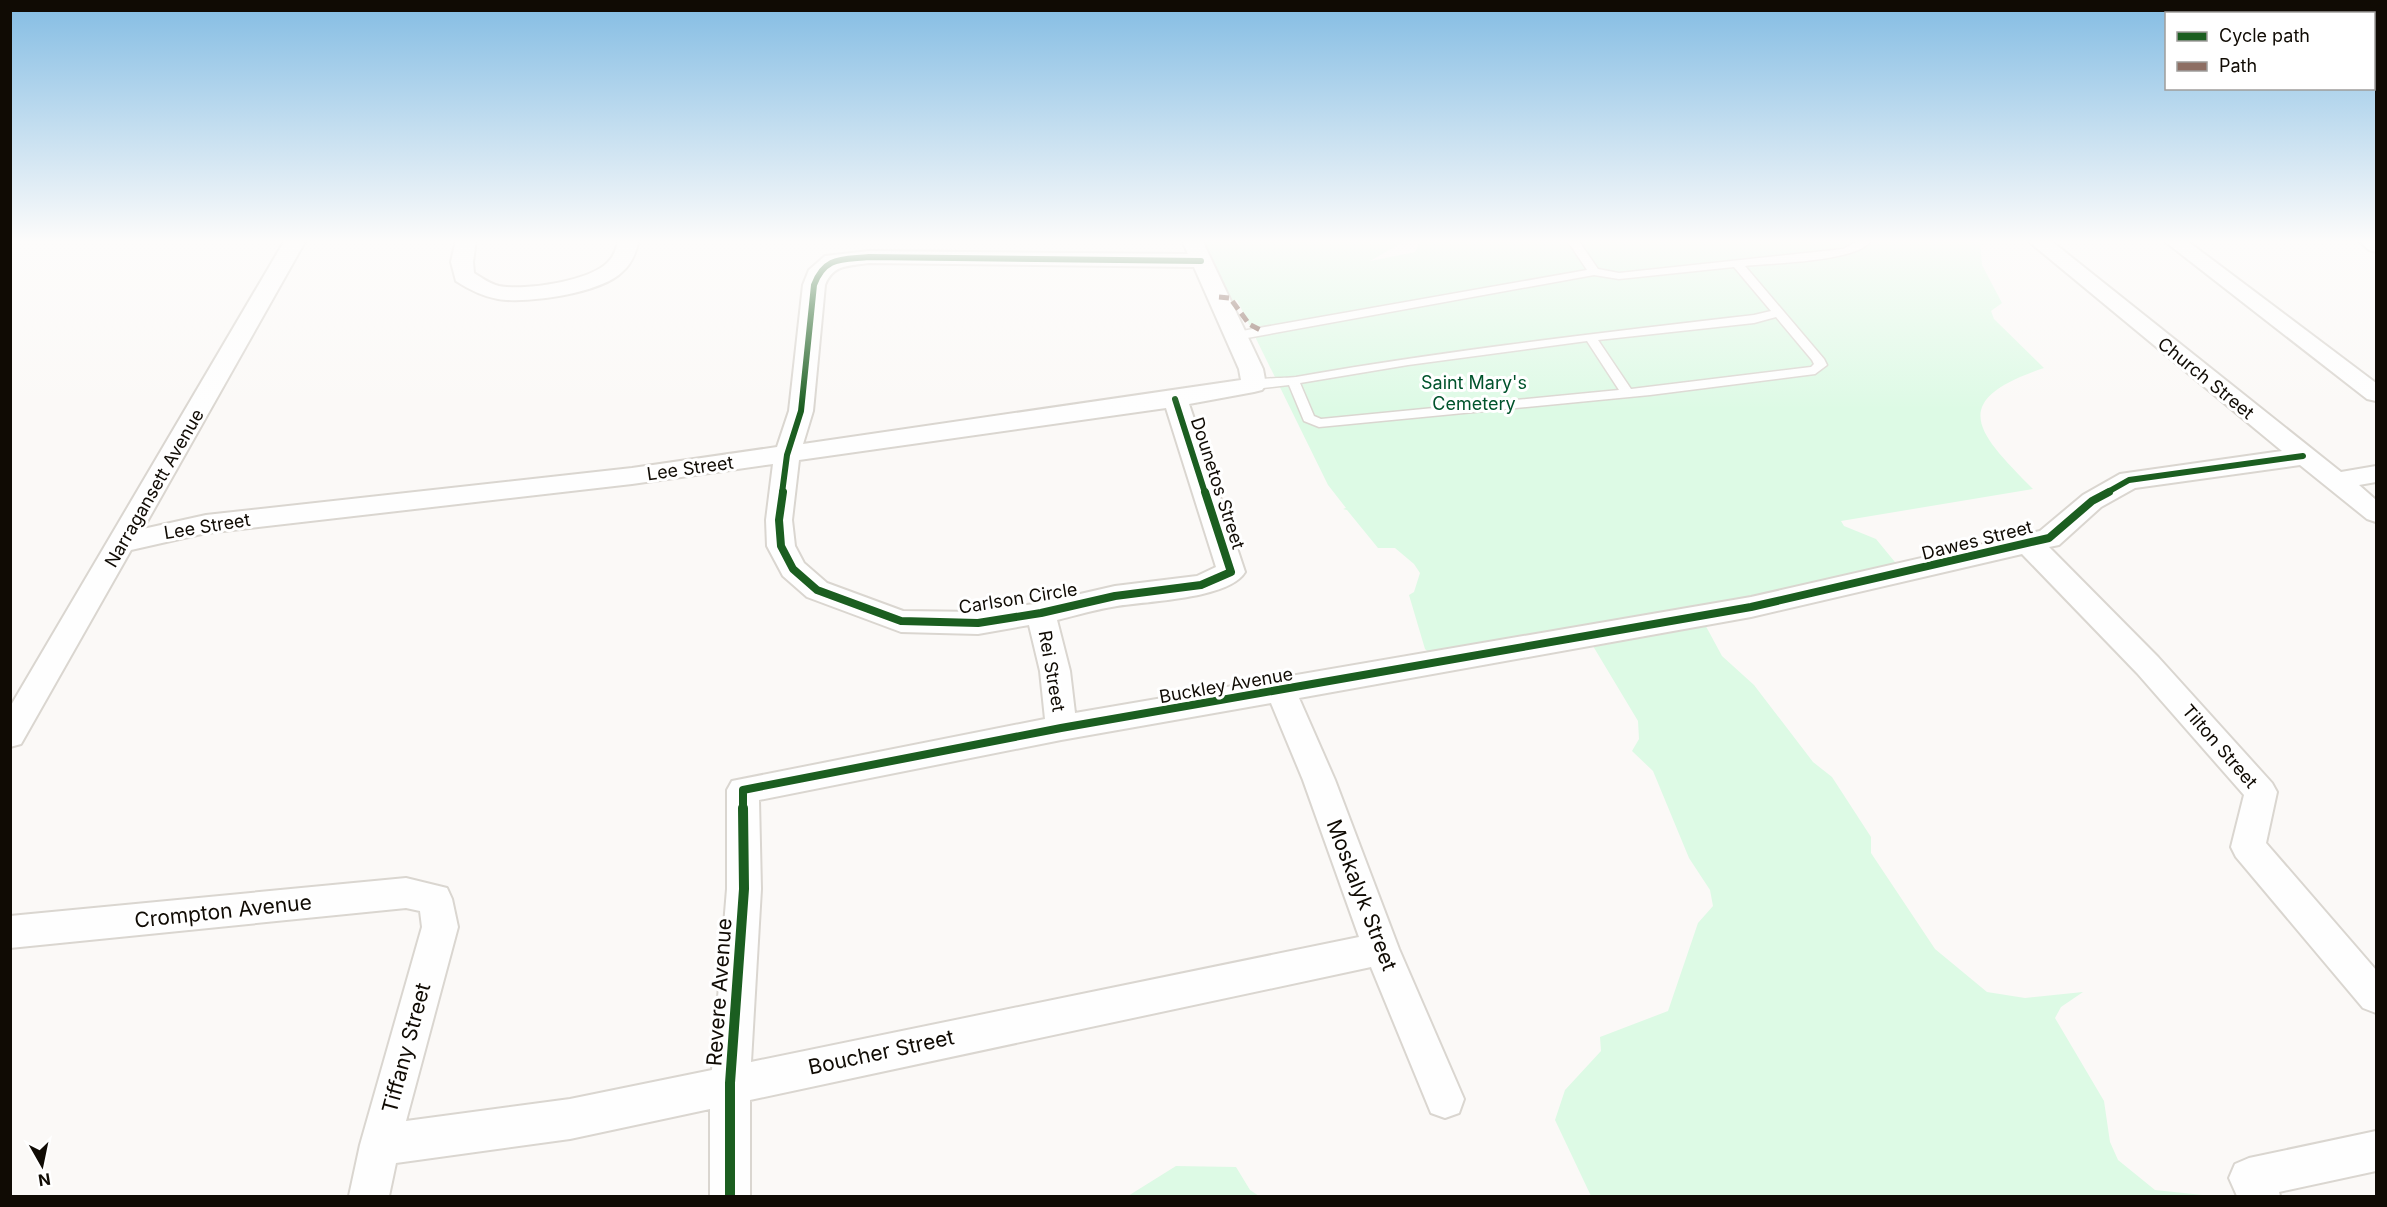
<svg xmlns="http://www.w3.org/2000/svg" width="2387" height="1207" viewBox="0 0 2387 1207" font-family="Inter,sans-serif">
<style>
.green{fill:#ddfae5}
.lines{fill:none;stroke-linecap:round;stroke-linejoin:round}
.lane-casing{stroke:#dad6d0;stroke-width:3}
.street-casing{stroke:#dad6d0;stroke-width:4}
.lane{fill:#fefefe;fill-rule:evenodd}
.street{fill:#fefefe;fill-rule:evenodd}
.quiet{stroke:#8d6e63;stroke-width:5;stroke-dasharray:10 5;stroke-linecap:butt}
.cycleway-far2-casing{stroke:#fff;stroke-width:9}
.cycleway-far1-casing{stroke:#fff;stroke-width:11}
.cycleway-casing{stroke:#fff;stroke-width:14}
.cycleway-far2{stroke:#1b5e20;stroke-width:6}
.cycleway-far1{stroke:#1b5e20;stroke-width:8}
.cycleway{stroke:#1b5e20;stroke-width:10}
.labels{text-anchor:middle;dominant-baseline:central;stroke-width:6;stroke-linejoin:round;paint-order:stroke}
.street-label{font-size:18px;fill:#100b04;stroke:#fff}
.park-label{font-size:18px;fill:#00532c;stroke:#fff}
.near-street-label{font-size:21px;fill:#100b04;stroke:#fff}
</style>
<rect width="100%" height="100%" fill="#fbf9f7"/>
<g class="green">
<path d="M1191 240H1407L1370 261 1415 252 1420 240H1980L1982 265 2002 303 1991 311 1994 319 2044 368C1945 401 1978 433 2033 489L1841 521 1844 526 1876 539 1904 573 1702 619 1722 656 1754 685 1813 762 1832 777 1871 837V853L1935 949 1987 992 2025 998 2083 992 2061 1007 2055 1018 2104 1101 2110 1142 2118 1160 2155 1190 2212 1196H1591L1555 1120 1565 1090 1601 1051 1600 1037 1668 1011 1698 923 1713 906 1710 890 1689 858 1653 771 1632 751 1639 739 1638 721 1590 641 1443 665 1425 649 1409 595 1414 592 1420 573 1414 564 1395 548H1378L1347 510 1343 509 1346 508 1328 485 1237 300 1221 302Z"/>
<polygon points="1176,1166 1236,1167 1250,1190 1259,1196 1128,1196"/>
</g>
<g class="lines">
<g class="lane-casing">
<path id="lane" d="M1567 240H1578L1598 269 1619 273 1843 249 1860 240H1871C1860 262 1770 263 1745 266L1824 359 1827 365 1815 374 1650 395 1319 427 1304 421 1289 385 1254 389 1248 385C1257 376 1283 379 1296 377 1448 350 1601 333 1754 315L1771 311 1734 267 1619 279 1594 275 1236 340 1230 336 1236 332 1587 270ZM1776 317 1812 360 1814 364 1811 367 1631 389 1598 340 1754 323ZM1587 341 1619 390 1321 419 1314 416 1300 383 1408 365Z"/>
</g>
<g class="street-casing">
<g id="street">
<path d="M285 240H306L143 529 206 515 632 468 777 447 789 411 803 285 809 270 825 256 869 251 1188 254 1182 240H1202L1263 369 1266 385 1262 390 1254 392 1189 404 1245 572C1229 599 1147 601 1117 606 1097 609 1077 615 1057 620L1070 671 1075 713 1751 597 2040 531 2083 495 2120 474 2282 451 2027 240H2050L2341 472 2376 466V482L2359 485 2376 500V522L2367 519 2300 465 2135 488 2101 507 2059 545 2049 547 2158 657 2272 783 2277 792 2266 843 2376 970V1013L2363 1008 2236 857 2231 847 2244 795 2137 673 2022 554 1751 617 1299 698 1335 780 1399 949 1464 1099 1459 1113 1445 1118 1431 1113 1371 967 750 1100V1196H710V1109L570 1139 396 1163 389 1196H349L360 1145 422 927 420 911 406 908 10 948V916L406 878 447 888 452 899 458 927 406 1121 570 1099 712 1070 727 889V790L732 781 1045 719 1040 671 1029 625 978 634 901 632 807 597 783 576 767 546 766 520 773 464 632 484 206 533 131 550 21 744 10 747V707ZM869 263 1194 267 1239 369 1241 380 803 444 813 411 825 285C833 264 849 266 869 263ZM1166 408 1216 567 1197 576 1115 586 1041 603 978 612 903 611 827 583 804 563 795 546 792 520 799 460ZM1271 703 1303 780 1359 937 751 1062 761 889 759 800 1061 740Z"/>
<path d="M456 240H476L473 262 474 273C482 278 490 284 499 286 525 291 592 281 609 261 615 255 616 248 619 240H639C636 252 632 264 622 272 601 293 527 304 498 299 482 296 470 290 456 281L451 262Z"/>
<polygon points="2163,240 2186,240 2376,383 2376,401 2367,399"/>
<polygon points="2358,240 2376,240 2376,252 2369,250"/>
<polygon points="2376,1131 2376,1171 2279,1192 2280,1196 2237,1196 2229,1178 2235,1164 2249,1158"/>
</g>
</g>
<use href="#lane" class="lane"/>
<use href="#street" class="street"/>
<polyline class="quiet" points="1219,297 1230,298 1249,324 1262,331"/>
<g class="cycleway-far2-casing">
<g id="cycleway-far2">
<polyline points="1175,399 1205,493"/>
<path d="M782 493 787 455 801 411 814 285C825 256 842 260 869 257L1201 261"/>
<polyline points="2106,493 2129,480 2303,456"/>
</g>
</g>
<g class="cycleway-far1-casing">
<g id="cycleway-far1">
<polyline points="783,492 779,520 781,546 793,569 817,590 901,621 978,623 1041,613 1115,596 1201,585 1231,572 1205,492"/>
<polyline points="743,810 743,790 1061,728 1751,607 2049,538 2092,501 2109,492"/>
</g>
</g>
<g class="cycleway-casing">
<polyline id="cycleway" points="730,1196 730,1083 744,889 743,808"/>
</g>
<use href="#cycleway-far2" class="cycleway-far2"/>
<use href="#cycleway-far1" class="cycleway-far1"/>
<use href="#cycleway" class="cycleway"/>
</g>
<linearGradient id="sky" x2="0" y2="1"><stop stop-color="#83bce3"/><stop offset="0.59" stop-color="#fdfcfb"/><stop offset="1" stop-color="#fdfcfb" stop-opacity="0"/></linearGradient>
<rect width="2387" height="409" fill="url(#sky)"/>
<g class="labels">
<g class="street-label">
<text transform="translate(2206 378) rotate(39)">Church Street</text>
<text transform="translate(690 468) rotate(-8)">Lee Street</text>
<text transform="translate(1218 483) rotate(72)">Dounetos Street</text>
<text transform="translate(154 488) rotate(-60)">Narragansett Avenue</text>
<text transform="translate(207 526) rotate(-9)">Lee Street</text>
<text transform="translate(1977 540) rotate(-14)">Dawes Street</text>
<text transform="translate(1018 598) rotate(-9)">Carlson Circle</text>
<text transform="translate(1052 671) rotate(80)">Rei Street</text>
<text transform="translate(1226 685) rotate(-10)">Buckley Avenue</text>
<text transform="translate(2220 746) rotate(49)">Tilton Street</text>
</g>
<g class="park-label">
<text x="1474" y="382">Saint Mary's<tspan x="1474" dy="21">Cemetery</tspan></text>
</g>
<g class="near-street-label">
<text transform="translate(1362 895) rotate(69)">Moskalyk Street</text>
<text transform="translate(223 911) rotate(-6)">Crompton Avenue</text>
<text transform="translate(719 992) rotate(-86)">Revere Avenue</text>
<text transform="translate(406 1048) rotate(-75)">Tiffany Street</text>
<text transform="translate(881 1052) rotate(-12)">Boucher Street</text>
</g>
</g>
<rect width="2387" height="1207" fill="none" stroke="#100b04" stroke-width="24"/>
<rect x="2165" y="12" width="210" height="78" fill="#ffffff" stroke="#9f9d9b" stroke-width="1.5"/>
<rect x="2177" y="32" width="30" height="9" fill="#1b5e20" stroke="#9f9d9b" stroke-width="1.5"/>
<text x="2219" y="42" font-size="18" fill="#100b04">Cycle path</text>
<rect x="2177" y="62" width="30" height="9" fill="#8d6e63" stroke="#9f9d9b" stroke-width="1.5"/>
<text x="2219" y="72" font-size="18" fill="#100b04">Path</text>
<g transform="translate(42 1165) rotate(171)" stroke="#ffffff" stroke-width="4.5" paint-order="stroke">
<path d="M0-4.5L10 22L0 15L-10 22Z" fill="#100b04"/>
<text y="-9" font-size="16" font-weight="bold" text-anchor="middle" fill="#100b04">N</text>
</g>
</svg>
